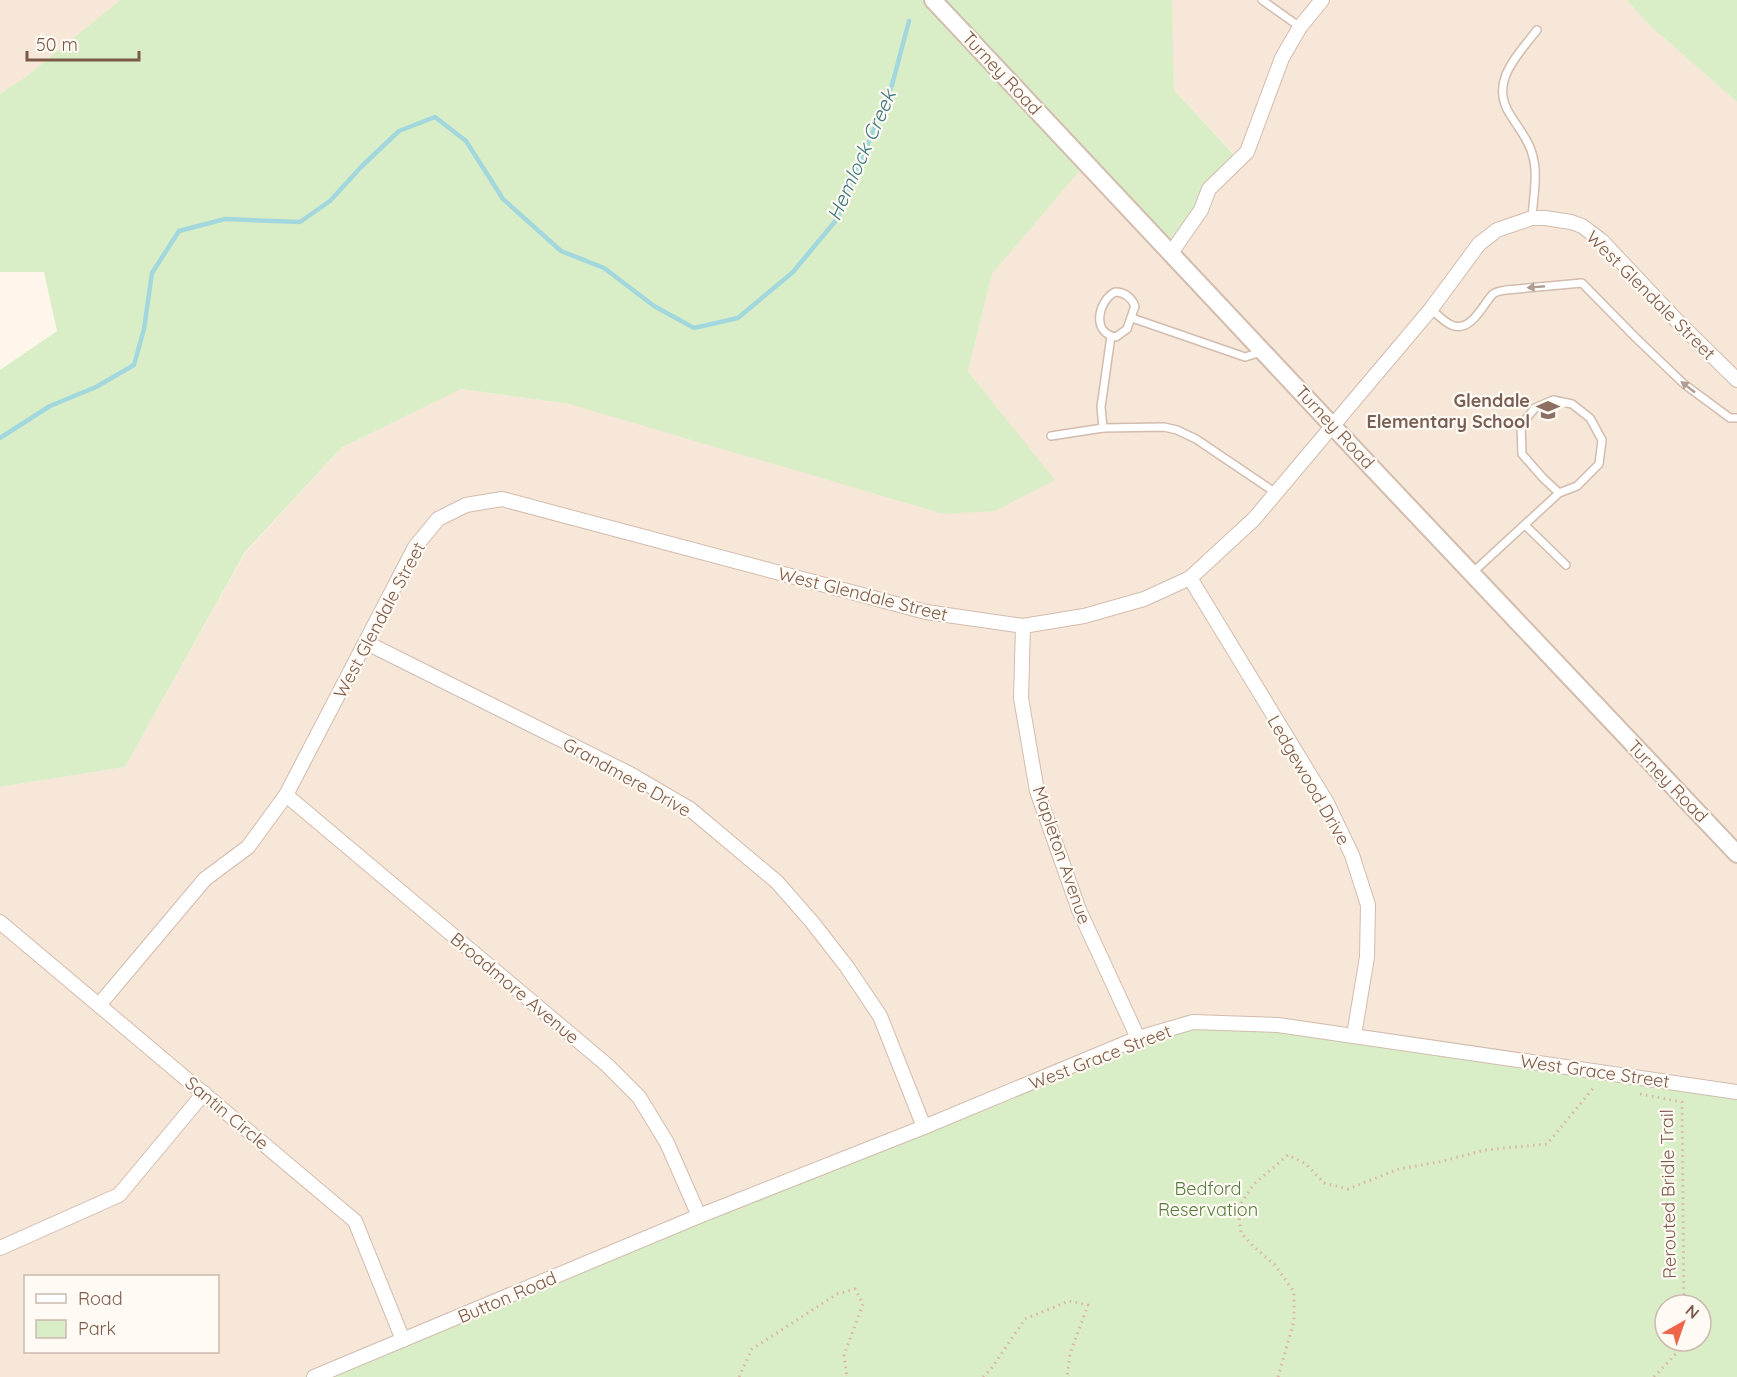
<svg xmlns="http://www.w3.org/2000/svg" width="1737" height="1377" viewBox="0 0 1737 1377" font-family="Quicksand,sans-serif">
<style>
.residential{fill:#f6e7d8;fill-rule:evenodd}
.green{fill:#d9eec7;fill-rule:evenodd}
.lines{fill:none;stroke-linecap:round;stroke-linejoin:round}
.stream{stroke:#a2d7dd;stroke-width:4.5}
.service-casing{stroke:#d2bcae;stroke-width:10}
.minor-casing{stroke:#d2bcae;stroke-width:16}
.tertiary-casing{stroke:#d2bcae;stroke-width:20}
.path{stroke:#dcb5a2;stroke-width:3;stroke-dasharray:1.5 4.5;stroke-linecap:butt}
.service{stroke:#fff;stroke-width:7}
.minor{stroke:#fff;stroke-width:14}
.tertiary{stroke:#fff;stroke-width:16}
.oneway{fill:#b09c92}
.labels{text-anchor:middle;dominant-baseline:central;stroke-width:4.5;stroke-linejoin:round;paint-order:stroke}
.street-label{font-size:18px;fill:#7c5a4a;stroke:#fffaf3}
.education-label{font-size:18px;font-weight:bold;fill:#785e54;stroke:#fffaf3;text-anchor:end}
.park-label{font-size:18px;fill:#547c3e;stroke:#fffaf3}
.water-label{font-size:20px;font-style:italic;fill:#3c7a82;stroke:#fffaf3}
</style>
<rect width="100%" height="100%" fill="#fef5eb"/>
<g class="residential">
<polygon points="0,0 120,0 27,76 0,94"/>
<path d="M1172 0H1627L1647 23 1737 102V1092L314 1377H0V787L125 767 245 553 341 448 461 389 569 404 1054 480 968 371 992 274 1086 162 1239 159 1174 90ZM26 1276H218V1352H26Z"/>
</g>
<g class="green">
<polygon points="120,0 1172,0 1174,90 1239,160 1209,189 1171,253 1086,163 992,274 968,371 1055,480 995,511 944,514 569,404 461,389 341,448 245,552 125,767 0,787 0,370 57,331 44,272 0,272 0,94 27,76"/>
<polygon points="1627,0 1737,0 1737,102 1647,23"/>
<path d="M1185 1015 1737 1097V1377H304ZM1665 1305H1701V1341H1665Z"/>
</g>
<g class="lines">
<polyline class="stream" points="0,438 50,406 96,387 134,365 144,329 152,273 179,231 225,219 300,222 330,201 362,166 399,131 435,117 466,141 503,199 561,251 604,268 654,306 694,328 738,318 793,272 837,219 892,85 909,21"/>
<g class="service-casing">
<g id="service">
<polyline points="1262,0 1300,27"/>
<path d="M1532 218C1533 200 1538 174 1533 157 1530 142 1519 129 1511 116 1488 83 1517 56 1537 30"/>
<path d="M1115 292C1125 292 1131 297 1135 306L1127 329 1116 337C1091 333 1098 301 1115 292Z"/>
<path d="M1431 309C1438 315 1446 324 1454 326 1472 331 1483 304 1493 294 1497 291 1502 291 1506 290L1582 283 1636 338 1684 384 1730 418H1737"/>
<polyline points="1132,318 1245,357 1261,352"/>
<polyline points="1103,428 1101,407 1111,336"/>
<polyline points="1051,436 1103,428 1164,427 1177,430 1196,439 1276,493"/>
<polyline points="1525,525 1566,565"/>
<polyline points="1471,574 1559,493 1577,486 1599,464 1602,440 1590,418 1572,404 1553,400 1535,408 1521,425 1522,454 1543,478 1559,493"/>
</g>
</g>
<g class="minor-casing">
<g id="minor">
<polyline points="1171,253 1201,210 1209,189 1247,152 1282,58 1300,27 1322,0"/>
<polyline points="1190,578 1327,803 1352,855 1368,905 1367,957 1354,1035"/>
<polyline points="1023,626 1021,698 1037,791 1079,910 1138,1038"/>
<polyline points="367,643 630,774 690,809 777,882 812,922 847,967 880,1016 924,1127"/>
<polyline points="286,795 607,1065 639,1097 667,1143 699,1216"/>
<polyline points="0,922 355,1221 403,1340"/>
<polyline points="99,1005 205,879 248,847 286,795 415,547 438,519 466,505 502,499 926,612 1023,626 1084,616 1144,599 1190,578 1254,519 1431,309 1479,244 1497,230 1532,218 1545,218 1571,222 1582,226 1602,241 1680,324 1737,380"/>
<polyline points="0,1248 119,1195 204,1093"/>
<polyline points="314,1377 699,1216 924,1127 1138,1038 1193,1022 1278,1025 1737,1092"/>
</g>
</g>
<g class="tertiary-casing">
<path id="tertiary" d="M933 0C1201 285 1467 571 1737 854"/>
</g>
<g class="path">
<polyline points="1640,1094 1682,1102 1684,1305"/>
<polyline points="739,1377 752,1349 837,1294 855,1289 863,1304 844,1355 847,1377"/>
<polyline points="983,1377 991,1369 1025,1319 1069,1301 1088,1305 1070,1354 1067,1377"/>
<polyline points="1278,1377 1294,1321 1294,1292 1275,1265 1253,1246 1241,1233 1238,1208 1254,1184 1288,1155 1306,1164 1324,1183 1348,1189 1399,1169 1439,1162 1485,1150 1547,1144 1595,1086"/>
<polyline points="1654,1377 1688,1341"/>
</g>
<use href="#service" class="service"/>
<use href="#minor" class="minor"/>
<use href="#tertiary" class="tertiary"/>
</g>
<defs><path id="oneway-solid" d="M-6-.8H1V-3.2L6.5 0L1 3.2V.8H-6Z" transform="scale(1.5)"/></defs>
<g class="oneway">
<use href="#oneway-solid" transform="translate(1536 287) rotate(175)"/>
<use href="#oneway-solid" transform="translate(1688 387) rotate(-142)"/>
</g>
<defs>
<g id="school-bare" transform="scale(1.8)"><path d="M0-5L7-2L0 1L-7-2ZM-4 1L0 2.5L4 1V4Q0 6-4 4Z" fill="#8d6e63" stroke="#fffaf3" stroke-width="2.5" paint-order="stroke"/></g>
</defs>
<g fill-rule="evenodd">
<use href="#school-bare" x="1548" y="410"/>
</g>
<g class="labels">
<g class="street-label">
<text transform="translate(1002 73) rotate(47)">Turney Road</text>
<text transform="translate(1651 295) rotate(45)">West Glendale Street</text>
<text transform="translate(1335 427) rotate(47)">Turney Road</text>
<text transform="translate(863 594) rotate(14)">West Glendale Street</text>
<text transform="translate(379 620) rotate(-62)">West Glendale Street</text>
<text transform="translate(627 777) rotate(29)">Grandmere Drive</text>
<text transform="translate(1309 780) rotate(60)">Ledgewood Drive</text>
<text transform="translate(1668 781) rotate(46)">Turney Road</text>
<text transform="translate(1062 855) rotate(71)">Mapleton Avenue</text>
<text transform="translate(515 988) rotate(40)">Broadmore Avenue</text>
<text transform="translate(1100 1057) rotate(-21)">West Grace Street</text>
<text transform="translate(1595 1071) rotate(8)">West Grace Street</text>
<text transform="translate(227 1113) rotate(40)">Santin Circle</text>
<text transform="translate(1668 1194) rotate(-91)">Rerouted Bridle Trail</text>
<text transform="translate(507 1297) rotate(-23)">Button Road</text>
</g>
<g class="education-label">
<text x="1530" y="400">Glendale<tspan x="1530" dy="21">Elementary School</tspan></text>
</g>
<g class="park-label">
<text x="1208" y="1188">Bedford<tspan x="1208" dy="21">Reservation</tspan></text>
</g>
<g class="water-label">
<text transform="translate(861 155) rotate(-66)">Hemlock Creek</text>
</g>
</g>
<rect x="24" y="1275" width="195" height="78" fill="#fffaf3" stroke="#cbbaaf" stroke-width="1.5"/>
<rect x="36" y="1294" width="30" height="9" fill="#ffffff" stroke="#cbbaaf" stroke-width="1.5"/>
<text x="78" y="1305" font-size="18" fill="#7c5a4a">Road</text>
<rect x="36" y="1320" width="30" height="18" fill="#d9eec7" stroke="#cbbaaf" stroke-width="1.5"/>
<text x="78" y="1335" font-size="18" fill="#7c5a4a">Park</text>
<g transform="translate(1683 1323) rotate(40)"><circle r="28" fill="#fffaf3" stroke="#cbbaaf" stroke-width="1.5"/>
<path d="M0-4.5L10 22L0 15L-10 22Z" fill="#ef6548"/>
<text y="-9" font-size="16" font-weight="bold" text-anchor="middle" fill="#7c5a4a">N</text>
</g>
<path d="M27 51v9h112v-9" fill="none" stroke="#7c5a4a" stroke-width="3"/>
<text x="36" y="51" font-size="18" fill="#7c5a4a" stroke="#fffaf3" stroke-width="4.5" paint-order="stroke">50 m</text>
</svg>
